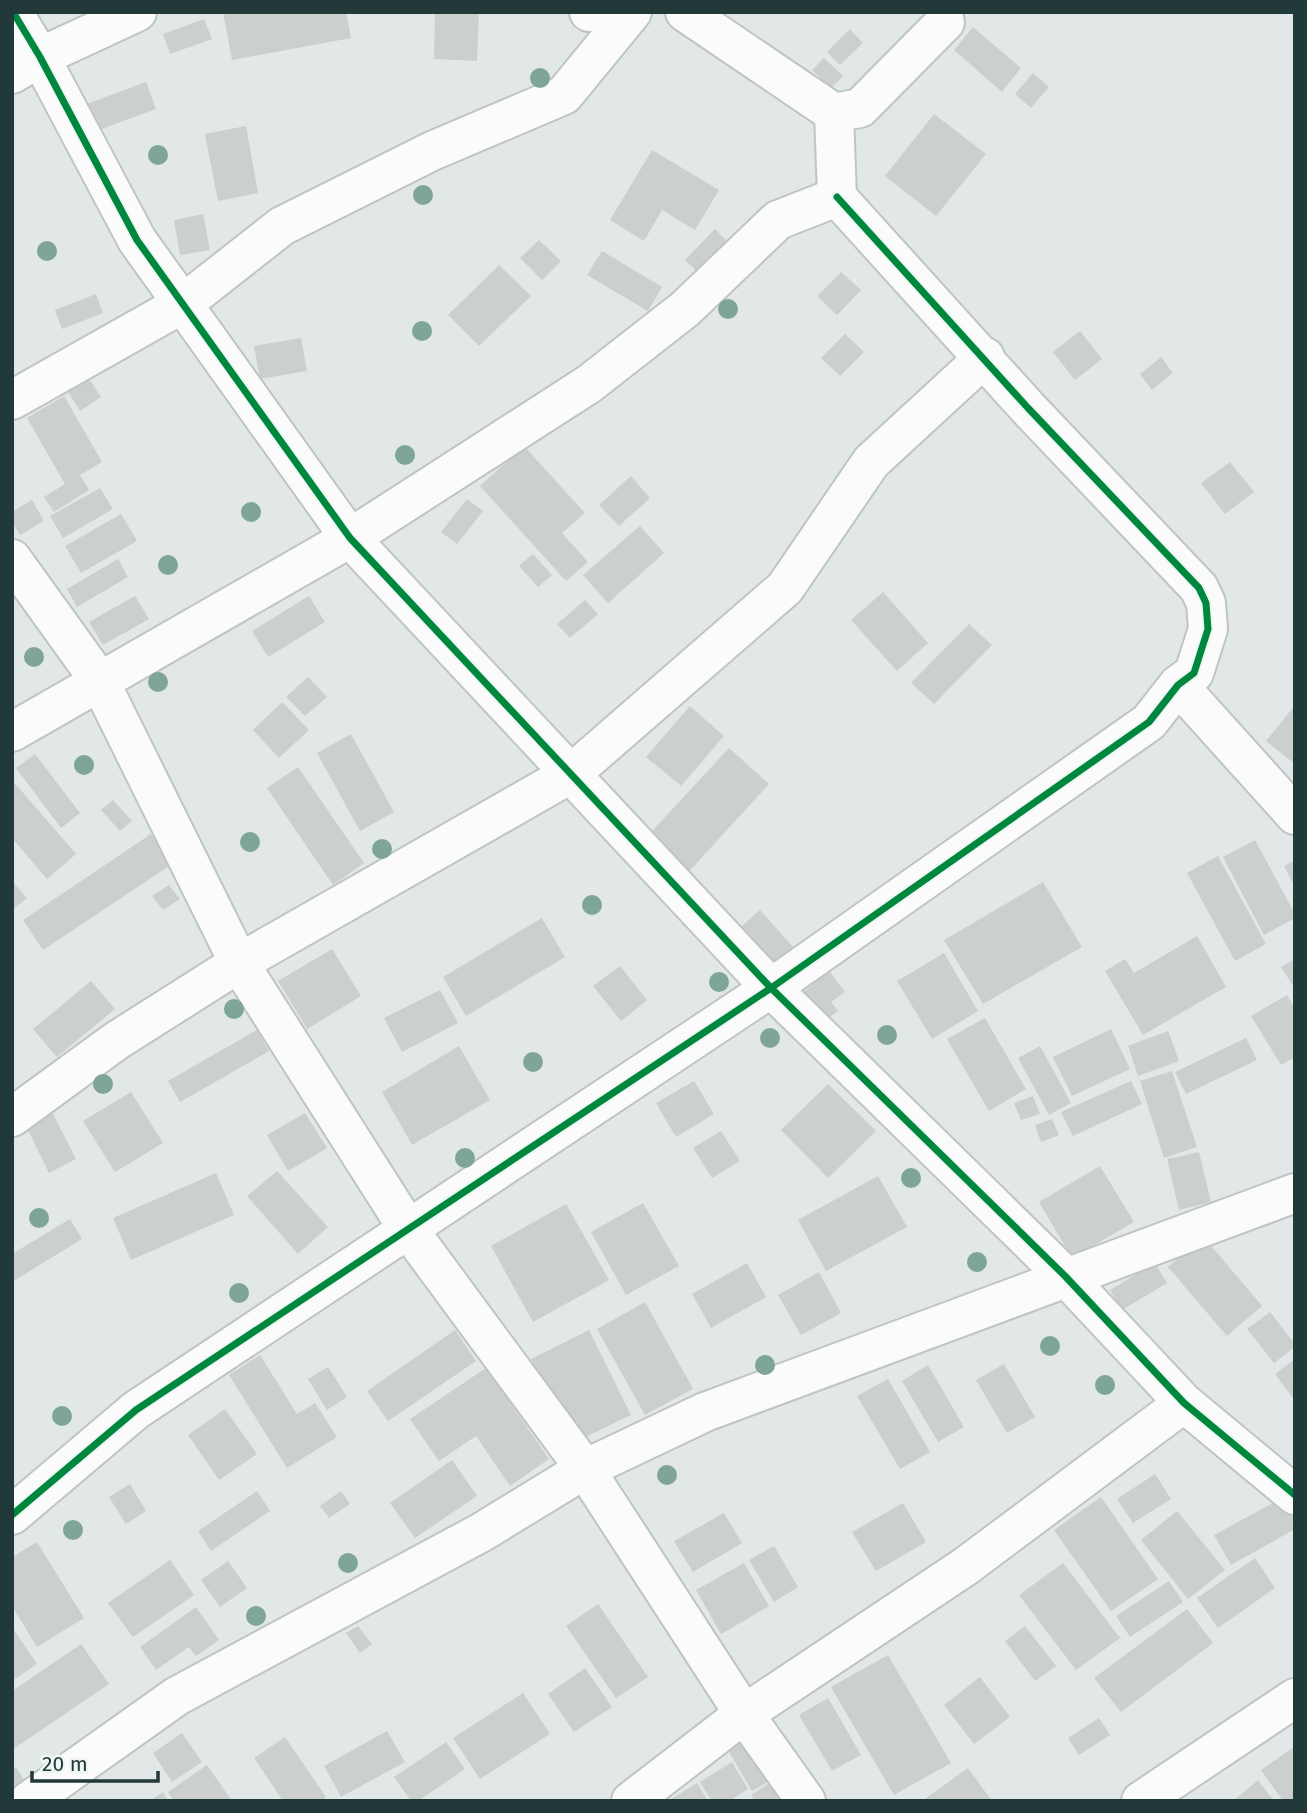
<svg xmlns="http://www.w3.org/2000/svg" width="1307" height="1813" viewBox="0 0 1307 1813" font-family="'Fira Sans',sans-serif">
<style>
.building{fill:#cbd0cf}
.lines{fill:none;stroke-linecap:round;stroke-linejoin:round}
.street-casing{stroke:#bfc4c4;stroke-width:42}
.street{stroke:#fbfbfb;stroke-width:38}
.cycleway-casing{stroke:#eff7f5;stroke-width:11}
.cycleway{stroke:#00873e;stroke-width:7}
.tree{fill:#7ea597}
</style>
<rect width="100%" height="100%" fill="#e2e7e7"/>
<g class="building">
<polygon points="223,12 346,12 351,38 232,60"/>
<polygon points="435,12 479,12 477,61 434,59"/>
<polygon points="204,19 212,39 170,54 163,34"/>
<polygon points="973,27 1021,68 1002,92 954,50"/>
<polygon points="850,29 863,43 840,65 827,52"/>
<polygon points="824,58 843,76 831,88 812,70"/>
<polygon points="1033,73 1049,87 1031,108 1015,94"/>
<polygon points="146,82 156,109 96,131 87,104"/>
<polygon points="934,114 986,154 936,216 885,176"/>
<polygon points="246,126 258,193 218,201 205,134"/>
<polygon points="652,150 719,190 695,230 662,210 644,241 610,220"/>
<polygon points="203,214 210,250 180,255 174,220"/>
<polygon points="715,229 733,247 703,277 685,260"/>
<polygon points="539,240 561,261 542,280 520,258"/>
<polygon points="602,251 662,287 648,311 587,275"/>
<polygon points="499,265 531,296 479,346 448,315"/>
<polygon points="841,272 861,290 837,315 817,296"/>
<polygon points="96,294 103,313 62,329 55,310"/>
<polygon points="1080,331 1102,359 1075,380 1053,352"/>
<polygon points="845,334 864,352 840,376 821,358"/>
<polygon points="301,338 307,371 260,379 254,346"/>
<polygon points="1161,357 1173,373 1152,390 1140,374"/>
<polygon points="83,369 101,397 80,411 62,382"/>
<polygon points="64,396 102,462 80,475 89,490 54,512 44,497 65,484 27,418"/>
<polygon points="524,446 585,513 562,533 588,562 566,581 480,486"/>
<polygon points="1230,462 1254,492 1225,514 1201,483"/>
<polygon points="631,476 650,498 619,526 599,505"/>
<polygon points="100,488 113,509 63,538 50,516"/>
<polygon points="467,499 483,511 457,544 441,532"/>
<polygon points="32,500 44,521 20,535 12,522 12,512"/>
<polygon points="121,514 137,541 81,573 65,546"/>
<polygon points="640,526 664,553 608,603 583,575"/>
<polygon points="533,554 552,575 538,587 519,566"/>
<polygon points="118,559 128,577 77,607 67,589"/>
<polygon points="883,592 928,643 897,671 851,620"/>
<polygon points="135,596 149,619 103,645 89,622"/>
<polygon points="309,596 325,622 268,657 252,631"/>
<polygon points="585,600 598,614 570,638 557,624"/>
<polygon points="969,624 992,645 934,704 911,683"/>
<polygon points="308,677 327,697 305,716 286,697"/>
<polygon points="282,702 309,730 279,758 253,730"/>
<polygon points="1295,705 1295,764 1266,741"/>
<polygon points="690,706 724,736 681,786 646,757"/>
<polygon points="351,734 394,812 360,831 317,753"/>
<polygon points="729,748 769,784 682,879 642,842"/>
<polygon points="35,754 80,813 61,828 16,768"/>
<polygon points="298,767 364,863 333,885 267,788"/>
<polygon points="12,780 76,854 47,879 12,838"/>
<polygon points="113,800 132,821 120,831 101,810"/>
<polygon points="151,834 172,864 43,950 23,920"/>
<polygon points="1255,840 1295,914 1295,918 1264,935 1223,857"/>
<polygon points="1218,856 1266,944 1235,961 1187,873"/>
<polygon points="1295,860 1295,888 1284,866"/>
<polygon points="12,881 27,898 12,910"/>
<polygon points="1043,882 1082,947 983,1004 944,940"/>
<polygon points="169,885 180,899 163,910 152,896"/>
<polygon points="760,910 794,948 766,971 733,934"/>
<polygon points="542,918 565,957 466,1016 443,977"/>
<polygon points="1197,936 1226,987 1143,1035 1105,971 1125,959 1134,973"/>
<polygon points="332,949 361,996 307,1029 278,981"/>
<polygon points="944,953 978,1011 932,1039 897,981"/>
<polygon points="1295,959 1295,989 1281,967"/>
<polygon points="620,966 647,1000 621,1021 593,986"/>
<polygon points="829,971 845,992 831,1002 838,1011 822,1023 800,995"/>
<polygon points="91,981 115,1009 57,1057 33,1029"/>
<polygon points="440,990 458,1023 402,1052 384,1018"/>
<polygon points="1287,995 1295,1009 1295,1057 1281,1065 1251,1016"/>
<polygon points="985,1018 1026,1089 989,1111 947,1039"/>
<polygon points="1111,1029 1130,1069 1072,1096 1053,1057"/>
<polygon points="257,1030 269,1051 180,1102 168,1081"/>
<polygon points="1168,1031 1179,1061 1138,1076 1128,1046"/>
<polygon points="1246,1038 1257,1060 1186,1094 1175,1072"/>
<polygon points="459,1046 490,1100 412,1145 382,1092"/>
<polygon points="1040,1046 1071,1103 1049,1115 1018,1058"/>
<polygon points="1172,1071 1197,1147 1164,1158 1140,1081"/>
<polygon points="694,1081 714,1114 676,1137 656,1103"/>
<polygon points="1131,1081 1142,1104 1073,1136 1061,1112"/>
<polygon points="828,1084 876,1131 828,1178 781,1130"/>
<polygon points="131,1092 163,1143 115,1172 83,1121"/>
<polygon points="1033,1096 1040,1114 1021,1120 1014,1103"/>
<polygon points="51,1110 76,1159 49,1173 25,1124"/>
<polygon points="305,1113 327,1148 288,1171 267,1135"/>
<polygon points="1052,1119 1059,1135 1041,1142 1035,1125"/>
<polygon points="721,1131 740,1161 712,1178 693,1148"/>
<polygon points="1199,1152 1211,1202 1179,1210 1167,1159"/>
<polygon points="1100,1166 1134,1222 1072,1258 1039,1202"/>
<polygon points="277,1171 328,1227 298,1254 247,1196"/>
<polygon points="216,1173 234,1215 131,1260 113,1218"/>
<polygon points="878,1176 907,1227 826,1271 798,1220"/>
<polygon points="643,1203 679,1266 626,1295 591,1232"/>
<polygon points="566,1204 609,1280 533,1322 491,1246"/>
<polygon points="70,1219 82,1239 12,1282 12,1254"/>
<polygon points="1203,1236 1262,1306 1227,1336 1168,1267"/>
<polygon points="747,1263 766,1297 711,1328 692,1294"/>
<polygon points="1155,1263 1167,1283 1122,1310 1110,1290"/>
<polygon points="819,1272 841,1313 801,1335 778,1295"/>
<polygon points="645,1302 693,1389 645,1415 597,1329"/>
<polygon points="1270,1312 1295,1344 1295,1347 1274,1363 1247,1329"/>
<polygon points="455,1330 476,1361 388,1421 367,1391"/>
<polygon points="589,1330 631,1415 573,1443 531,1359"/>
<polygon points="260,1355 297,1414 315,1403 337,1437 287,1468 229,1375"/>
<polygon points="1295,1359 1295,1401 1275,1374"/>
<polygon points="1004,1364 1035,1417 1007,1433 976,1380"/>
<polygon points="928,1365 964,1427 938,1442 902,1381"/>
<polygon points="328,1367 347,1397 327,1410 308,1379"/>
<polygon points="486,1368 549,1459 510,1486 476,1436 439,1461 410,1419"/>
<polygon points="888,1379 930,1452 900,1469 857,1396"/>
<polygon points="225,1409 257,1454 219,1480 188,1435"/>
<polygon points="452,1460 477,1496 415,1538 390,1503"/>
<polygon points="1155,1474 1171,1499 1133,1523 1117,1499"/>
<polygon points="130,1484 146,1511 126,1524 109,1497"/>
<polygon points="257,1491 270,1511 211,1551 198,1531"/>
<polygon points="341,1491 350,1504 329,1518 320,1506"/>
<polygon points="1101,1497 1158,1579 1111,1611 1054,1530"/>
<polygon points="1282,1498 1295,1520 1295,1529 1231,1565 1214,1535"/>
<polygon points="903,1503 926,1542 876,1571 852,1532"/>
<polygon points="1177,1511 1225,1570 1188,1599 1141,1540"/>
<polygon points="724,1513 742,1543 693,1572 674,1541"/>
<polygon points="37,1542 84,1618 37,1647 12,1606 12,1557"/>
<polygon points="774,1546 798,1587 774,1602 749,1560"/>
<polygon points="1255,1558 1275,1588 1218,1628 1197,1598"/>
<polygon points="170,1560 194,1595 133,1637 108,1603"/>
<polygon points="228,1561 247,1588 220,1607 201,1580"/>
<polygon points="744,1563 769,1606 721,1634 696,1590"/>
<polygon points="1063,1563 1120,1638 1076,1670 1019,1595"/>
<polygon points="1169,1581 1183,1602 1130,1637 1116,1616"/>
<polygon points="598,1604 648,1677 616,1698 566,1626"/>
<polygon points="196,1607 219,1640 196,1656 189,1647 156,1670 140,1647"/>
<polygon points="1187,1609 1213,1643 1121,1712 1094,1678"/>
<polygon points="358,1626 372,1644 360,1653 346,1633"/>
<polygon points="1025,1626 1056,1666 1035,1681 1005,1641"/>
<polygon points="12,1627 37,1664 12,1681"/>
<polygon points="81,1644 109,1684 12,1750 12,1691"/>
<polygon points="888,1655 951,1763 894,1795 831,1687"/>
<polygon points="585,1668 612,1707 574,1732 548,1694"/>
<polygon points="980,1677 1010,1717 974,1744 944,1705"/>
<polygon points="523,1693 550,1734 480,1779 453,1738"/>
<polygon points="828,1698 861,1755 832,1771 799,1715"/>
<polygon points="1099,1718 1110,1735 1079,1755 1068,1738"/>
<polygon points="387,1731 405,1762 341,1797 324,1766"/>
<polygon points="182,1733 202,1762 172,1782 153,1753"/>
<polygon points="285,1737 326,1797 320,1801 283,1801 254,1758"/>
<polygon points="747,1738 771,1780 752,1791 728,1750"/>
<polygon points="446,1742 465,1769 418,1801 411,1801 394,1777"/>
<polygon points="1295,1746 1295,1801 1283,1801 1261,1770"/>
<polygon points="732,1762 748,1789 729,1801 712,1801 700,1782"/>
<polygon points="207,1765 232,1801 174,1801 168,1792"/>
<polygon points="16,1767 25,1782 12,1790 12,1770"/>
<polygon points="968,1768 992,1801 926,1801 925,1799"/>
<polygon points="774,1780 786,1801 755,1801 751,1795"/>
<polygon points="1258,1780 1274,1801 1233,1801"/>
<polygon points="697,1783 708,1801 668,1801"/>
<polygon points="163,1792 168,1801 150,1801"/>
</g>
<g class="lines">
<g class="street-casing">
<g id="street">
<polyline points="13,12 40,57 137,240 350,538 771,988 1065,1276 1184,1403 1295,1495"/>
<polyline points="589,12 590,12"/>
<polyline points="685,12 834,113"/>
<polyline points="12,74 40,57 137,12"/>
<polyline points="12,400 184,303 282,226 432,151 564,95 632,12"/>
<polyline points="12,559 99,680 239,963 408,1229 585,1469 744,1714 806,1801"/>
<polyline points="1178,685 1295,815"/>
<polyline points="12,732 350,538 496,444 589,384 685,309 778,220 837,197 834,113 860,108 945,22"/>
<polyline points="12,1117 116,1041 239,963 572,773 785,588 871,462 985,357"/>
<polyline points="12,1515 136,1410 771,988 1149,722 1178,685 1194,673 1208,629 1206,603 1199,588 1028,408 837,197"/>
<polyline points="29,1801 177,1696 482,1532 585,1469 705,1412 1295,1193"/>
<polyline points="631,1801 744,1714 966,1566 1184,1403"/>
<polyline points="1141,1801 1295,1698"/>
</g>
</g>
<use href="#street" class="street"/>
<g class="cycleway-casing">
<g id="cycleway">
<polyline points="13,12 40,57 137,240 350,538 771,988 1065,1276 1184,1403 1295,1495"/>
<polyline points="12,1515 136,1410 771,988 1149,722 1178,685 1194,673 1208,629 1206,603 1199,588 1028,408 837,197"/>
</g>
</g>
<use href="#cycleway" class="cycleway"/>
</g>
<g class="tree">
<circle cx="540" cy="78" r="10"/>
<circle cx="158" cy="155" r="10"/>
<circle cx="423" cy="195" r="10"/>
<circle cx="47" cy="251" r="10"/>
<circle cx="728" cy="309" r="10"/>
<circle cx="422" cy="331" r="10"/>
<circle cx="405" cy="455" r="10"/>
<circle cx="251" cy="512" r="10"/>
<circle cx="168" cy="565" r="10"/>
<circle cx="34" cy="657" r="10"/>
<circle cx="158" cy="682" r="10"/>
<circle cx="84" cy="765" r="10"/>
<circle cx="250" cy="842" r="10"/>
<circle cx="382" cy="849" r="10"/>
<circle cx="592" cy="905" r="10"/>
<circle cx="719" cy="982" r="10"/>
<circle cx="234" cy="1009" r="10"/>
<circle cx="887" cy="1035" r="10"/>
<circle cx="770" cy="1038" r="10"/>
<circle cx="533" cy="1062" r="10"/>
<circle cx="103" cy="1084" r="10"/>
<circle cx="465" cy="1158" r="10"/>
<circle cx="911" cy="1178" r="10"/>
<circle cx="39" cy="1218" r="10"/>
<circle cx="977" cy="1262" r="10"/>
<circle cx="239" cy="1293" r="10"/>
<circle cx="1050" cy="1346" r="10"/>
<circle cx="765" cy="1365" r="10"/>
<circle cx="1105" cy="1385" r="10"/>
<circle cx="62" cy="1416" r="10"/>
<circle cx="667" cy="1475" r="10"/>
<circle cx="73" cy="1530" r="10"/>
<circle cx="348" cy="1563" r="10"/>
<circle cx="256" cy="1616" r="10"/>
</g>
<rect width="1307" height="1813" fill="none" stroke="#213938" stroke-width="28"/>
<path d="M32 1771v10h126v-10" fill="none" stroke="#213938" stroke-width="3.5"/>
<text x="42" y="1771" font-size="21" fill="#213938" stroke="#eff7f5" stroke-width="5" paint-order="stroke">20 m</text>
</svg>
